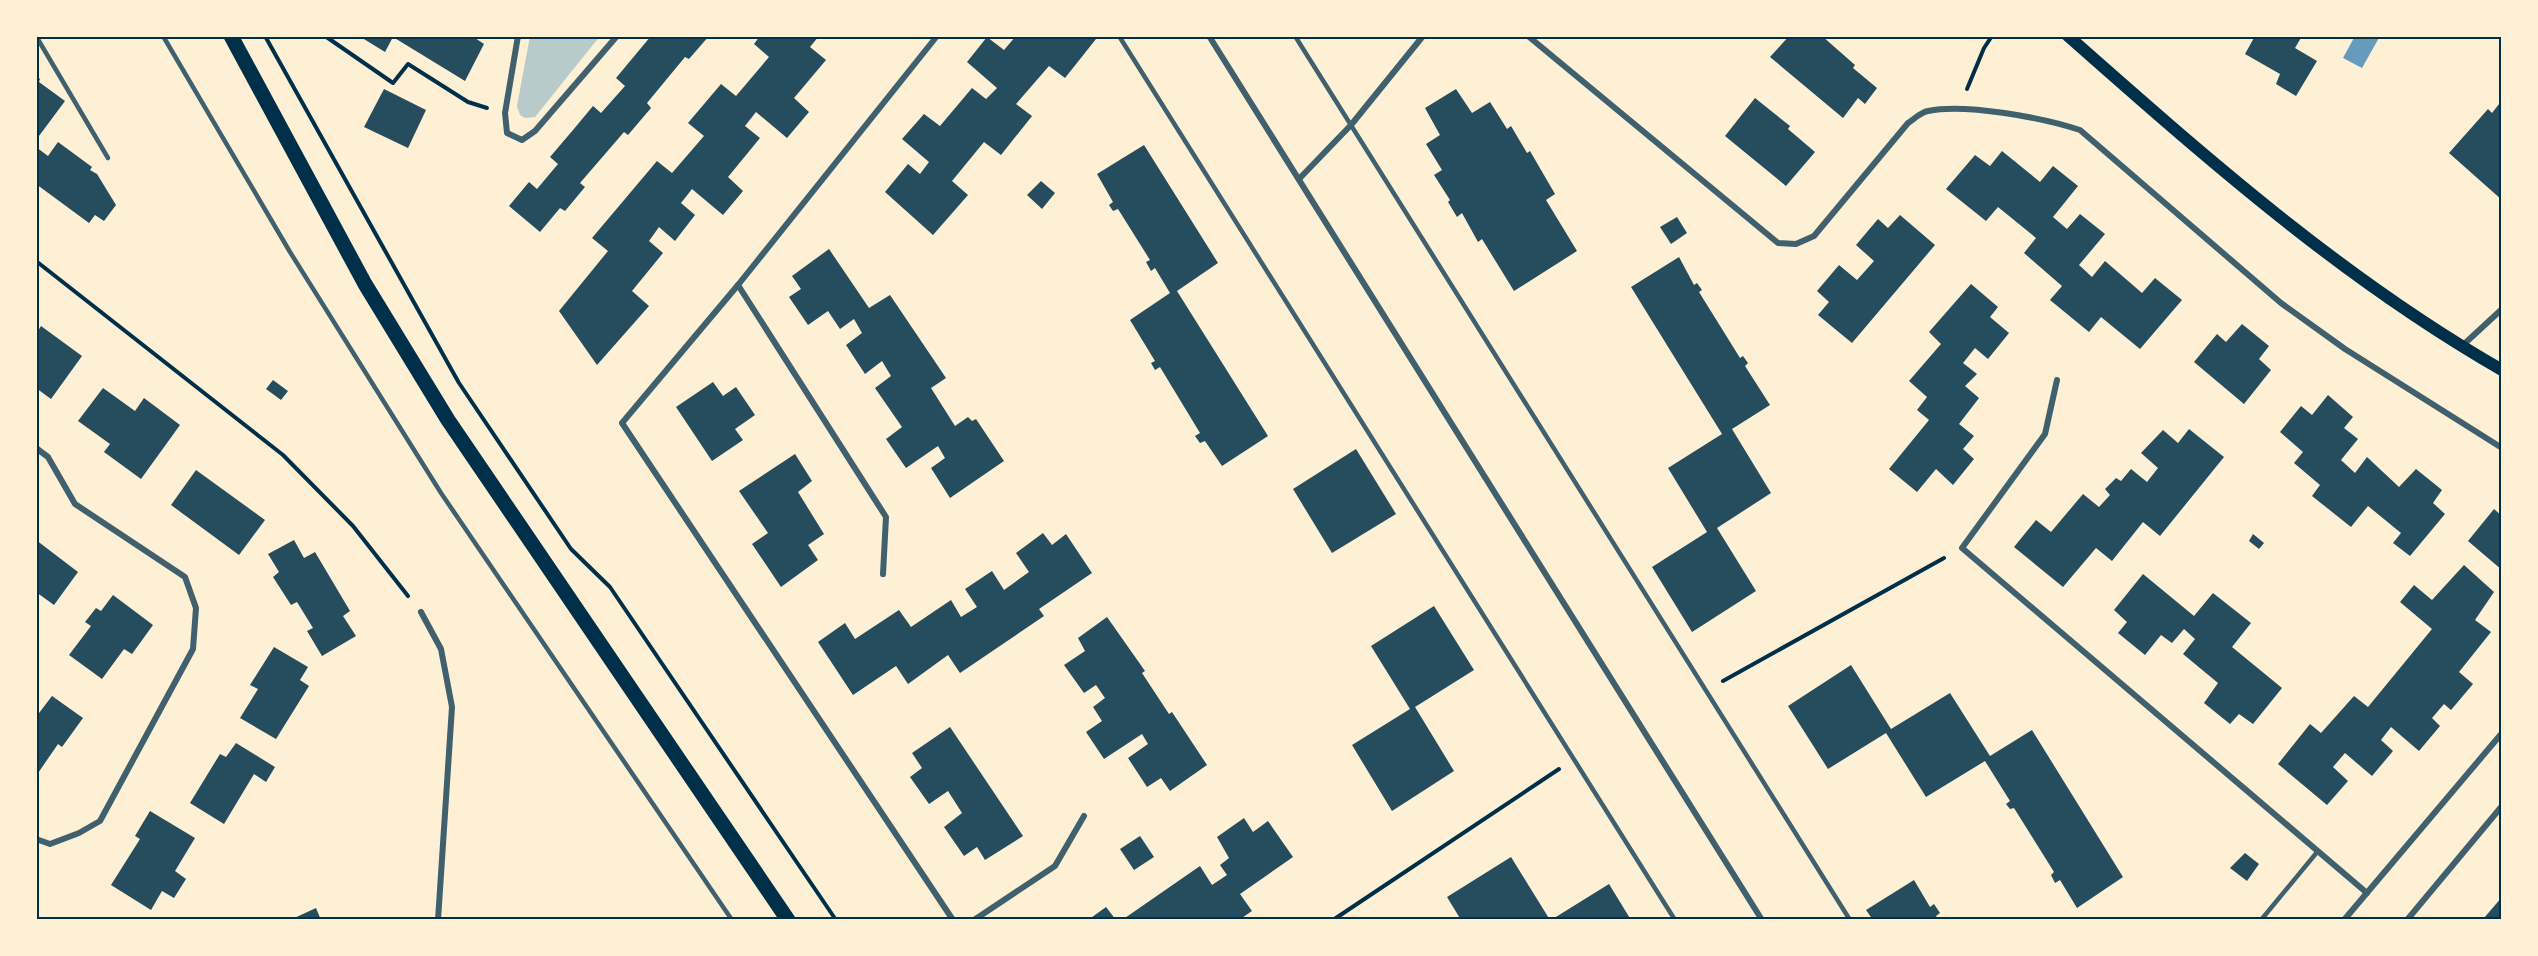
<svg xmlns="http://www.w3.org/2000/svg" width="2538" height="956" viewBox="0 0 2538 956" font-family="Lora,serif">
<style>
.green{fill:#b9caca}
.water{fill:#669bbc}
.building{fill:#264d5e}
.lines{fill:none;stroke-linecap:round;stroke-linejoin:round}
.path{stroke:#003049;stroke-width:4}
.service{stroke:#3f606c;stroke-width:4.5}
.minor{stroke:#3f606c;stroke-width:6}
.secondary{stroke:#003049;stroke-width:12}
.primary{stroke:#003049;stroke-width:15}
.neatline{fill:none;stroke:#003049;stroke-width:2}
</style>
<rect width="100%" height="100%" fill="#fdf0d5"/>
<polygon class="green" points="530,36 600,36 535,117 525,118 520,115 517,106"/>
<polygon class="water" points="2355,36 2380,36 2362,68 2343,58"/>
<g class="building">
<polygon points="359,36 472,36 484,44 465,81 393,37 385,52"/>
<polygon points="651,36 709,36 689,59 685,57 647,103 651,108 628,135 624,132 580,183 585,187 565,211 560,208 540,232 509,206 529,182 537,189 558,164 550,157 573,130 593,106 601,113 625,86 616,78"/>
<polygon points="760,36 819,36 810,47 826,60 794,98 809,112 787,138 756,112 745,126 760,138 728,177 743,191 723,215 692,189 681,203 695,215 675,241 659,227 649,241 663,253 632,291 649,306 597,365 559,311 608,251 592,238 657,161 672,173 704,136 688,123 721,84 736,96 769,57 754,44"/>
<polygon points="1016,36 1092,36 1096,39 1065,78 1049,66 1016,104 1032,116 1001,155 984,142 952,181 968,195 933,235 885,192 908,164 920,174 929,162 902,139 924,114 940,126 972,88 986,99 997,88 967,62 987,37 1004,50"/>
<polygon points="1789,36 1822,36 1855,65 1853,68 1877,88 1865,104 1858,98 1843,118 1770,57"/>
<polygon points="2255,36 2302,36 2295,48 2317,61 2296,96 2276,84 2280,74 2245,54"/>
<polygon points="36,76 40,79 39,82 65,101 36,140"/>
<polygon points="384,89 426,110 408,148 364,127"/>
<polygon points="1456,89 1472,113 1490,102 1507,129 1511,126 1527,153 1530,151 1555,194 1546,200 1577,251 1514,291 1482,239 1478,242 1462,213 1457,217 1448,202 1450,200 1434,175 1442,170 1426,144 1440,135 1425,108"/>
<polygon points="1755,98 1790,126 1788,129 1815,152 1786,186 1725,136"/>
<polygon points="2499,104 2502,107 2502,200 2449,153 2488,109 2492,113"/>
<polygon points="58,142 92,167 90,170 97,174 116,205 104,221 95,215 89,223 36,184 36,172 38,168 36,167 36,147 48,156"/>
<polygon points="1144,145 1218,263 1177,291 1268,436 1222,466 1205,441 1200,443 1195,436 1200,433 1160,367 1155,370 1151,363 1155,361 1130,320 1170,293 1155,268 1151,271 1146,262 1150,260 1118,209 1113,211 1109,205 1113,202 1097,174"/>
<polygon points="2002,151 2040,182 2053,166 2078,186 2053,217 2067,229 2080,214 2105,234 2079,265 2092,277 2105,261 2142,293 2155,278 2182,300 2140,349 2101,317 2089,332 2050,300 2062,286 2024,253 2036,238 1998,207 1986,221 1946,189 1975,155 1990,166"/>
<polygon points="1041,181 1055,193 1042,209 1027,195"/>
<polygon points="1900,215 1935,245 1852,343 1818,315 1829,302 1817,291 1839,265 1857,280 1874,261 1856,245 1878,219 1888,228"/>
<polygon points="1677,217 1687,233 1671,244 1660,227"/>
<polygon points="829,249 869,308 890,295 946,378 931,388 955,426 968,417 972,421 976,419 1004,461 950,498 931,468 945,458 938,446 906,468 886,439 902,427 875,388 891,376 882,361 865,374 846,345 862,333 854,319 840,329 828,311 808,325 789,297 801,289 792,276"/>
<polygon points="1679,257 1694,285 1697,283 1702,290 1699,292 1740,358 1743,356 1748,363 1745,366 1770,405 1732,429 1771,493 1717,528 1756,591 1692,632 1652,567 1707,532 1668,468 1722,434 1631,287"/>
<polygon points="1971,284 1998,307 1990,317 2009,333 1988,359 1975,348 1963,363 1977,374 1965,386 1979,398 1959,424 1974,436 1963,449 1974,459 1953,485 1936,469 1917,492 1889,469 1929,420 1917,410 1927,397 1909,381 1941,344 1929,332"/>
<polygon points="2242,324 2269,346 2259,359 2271,370 2244,404 2194,362 2217,334 2226,342"/>
<polygon points="41,326 82,356 51,399 36,388 36,329 38,331"/>
<polygon points="273,380 288,391 281,400 266,389"/>
<polygon points="713,382 723,396 736,387 755,415 735,429 743,440 712,461 676,407"/>
<polygon points="103,388 135,411 144,398 180,425 141,479 104,452 110,444 78,421"/>
<polygon points="2328,395 2353,417 2344,428 2358,439 2341,460 2355,473 2367,457 2399,487 2416,469 2442,490 2433,503 2445,514 2410,556 2393,543 2401,533 2368,506 2351,527 2312,496 2320,485 2294,463 2303,452 2280,432 2301,406 2312,415"/>
<polygon points="2189,429 2224,457 2160,536 2143,522 2112,561 2096,548 2063,587 2014,547 2036,520 2051,532 2083,494 2099,507 2110,495 2105,489 2116,478 2121,481 2131,469 2147,482 2158,468 2141,453 2163,430 2178,443"/>
<polygon points="1356,449 1396,514 1332,553 1293,489"/>
<polygon points="795,454 812,481 798,492 824,534 808,545 818,560 781,587 752,544 768,533 739,491"/>
<polygon points="196,470 265,520 239,555 171,505"/>
<polygon points="2494,509 2502,516 2502,570 2468,541"/>
<polygon points="1043,533 1052,545 1066,534 1092,573 1039,609 1044,616 960,673 948,655 908,684 896,666 853,695 818,642 845,623 855,639 899,610 911,627 951,600 961,617 977,607 965,589 992,571 1004,590 1029,572 1016,553"/>
<polygon points="2253,534 2264,543 2259,549 2249,541"/>
<polygon points="36,540 78,572 54,605 36,592"/>
<polygon points="294,540 304,558 315,552 350,611 343,616 356,636 322,656 307,631 313,628 297,602 291,605 273,577 279,572 268,554"/>
<polygon points="2464,565 2494,592 2475,620 2491,632 2459,672 2473,684 2451,710 2444,704 2432,718 2440,726 2419,751 2391,727 2381,740 2393,751 2372,776 2345,753 2333,767 2348,781 2327,805 2278,764 2310,724 2321,733 2354,696 2368,707 2432,629 2400,602 2414,585 2432,600"/>
<polygon points="2143,574 2194,616 2213,593 2251,623 2232,647 2282,688 2253,724 2239,714 2230,724 2204,703 2218,683 2183,654 2195,639 2184,629 2172,643 2161,635 2145,655 2118,633 2127,622 2114,610"/>
<polygon points="113,595 153,625 132,654 124,649 102,679 69,655 91,626 85,622 96,608 101,611"/>
<polygon points="1434,606 1474,670 1415,707 1454,771 1392,811 1352,745 1410,709 1371,646"/>
<polygon points="1107,617 1145,671 1142,673 1169,714 1172,712 1207,765 1170,791 1161,778 1147,787 1128,758 1148,744 1142,734 1104,759 1086,732 1102,721 1093,707 1105,698 1096,685 1084,693 1064,665 1085,651 1078,638"/>
<polygon points="274,647 308,667 300,680 309,686 276,739 240,718 258,689 250,685"/>
<polygon points="1851,665 1891,729 1950,693 1990,756 2032,730 2123,877 2077,908 2060,880 2055,883 2051,875 2054,872 2014,808 2010,809 2006,804 2010,801 1985,761 1926,797 1886,733 1828,769 1788,706"/>
<polygon points="52,696 83,718 62,747 58,744 36,776 36,717"/>
<polygon points="950,727 1023,836 985,860 977,847 964,856 944,827 962,813 948,791 929,804 910,777 922,768 912,753"/>
<polygon points="236,743 275,767 266,782 254,774 224,824 190,803 220,754 226,757"/>
<polygon points="150,811 195,838 175,871 186,879 174,898 162,891 151,910 111,885 140,839 135,836"/>
<polygon points="1244,818 1253,832 1268,821 1293,857 1240,894 1252,911 1239,920 1122,920 1200,866 1212,885 1227,875 1220,865 1229,858 1217,837"/>
<polygon points="1140,836 1154,857 1134,870 1120,849"/>
<polygon points="2245,853 2259,864 2247,881 2230,868"/>
<polygon points="1511,857 1550,920 1461,920 1447,897"/>
<polygon points="1914,880 1930,907 1934,904 1940,913 1936,916 1938,920 1873,920 1866,910"/>
<polygon points="1609,884 1631,920 1551,920"/>
<polygon points="2502,897 2502,920 2483,920 2484,918"/>
<polygon points="1106,907 1116,920 1088,920"/>
<polygon points="316,908 321,920 290,920"/>
</g>
<g class="lines">
<g class="path">
<polyline points="265,36 459,383 571,549 610,587 836,920"/>
<polyline points="325,36 393,83 408,64 468,102 487,108"/>
<polyline points="1967,89 1984,48 1992,36"/>
<polyline points="36,261 283,455 353,526 408,596"/>
<polyline points="1723,681 1944,558"/>
<polyline points="1333,920 1559,769"/>
</g>
<g class="service">
<polyline points="36,36 108,158"/>
<polyline points="163,36 290,252 441,493 732,920"/>
<polyline points="1119,36 1675,920"/>
<polyline points="1295,36 1850,920"/>
<polyline points="2261,920 2318,851"/>
</g>
<g class="minor">
<polyline points="518,36 505,113 507,133 522,140 535,131 617,36"/>
<polyline points="937,36 738,285 622,423 953,920"/>
<polyline points="1209,36 1762,920"/>
<path d="M1528 36 1778 243 1796 244 1814 236 1908 123C1914 119 1921 112 1928 111 1965 103 2044 118 2080 130L2281 303 2345 349 2502 448"/>
<polyline points="1299,179 1351,125 1423,36"/>
<polyline points="738,285 886,517 883,574"/>
<polyline points="2462,346 2502,309"/>
<polyline points="2057,380 2045,434 1962,548 2367,893"/>
<polyline points="36,448 48,457 75,504 185,577 196,608 193,649 100,821 79,833 50,844 36,839"/>
<polyline points="421,612 441,649 452,707 438,920"/>
<polyline points="974,920 1055,866 1084,816"/>
<polyline points="2344,920 2502,733"/>
<polyline points="2407,920 2502,806"/>
</g>
<path class="secondary" d="M2068 36C2205 157 2343 279 2502 370"/>
<polyline class="primary" points="231,36 365,284 448,420 788,920"/>
</g>
<rect width="2538" height="956" fill="none" stroke="#fdf0d5" stroke-width="75"/>
<rect x="38" y="38" width="2462" height="880" class="neatline"/>
</svg>
